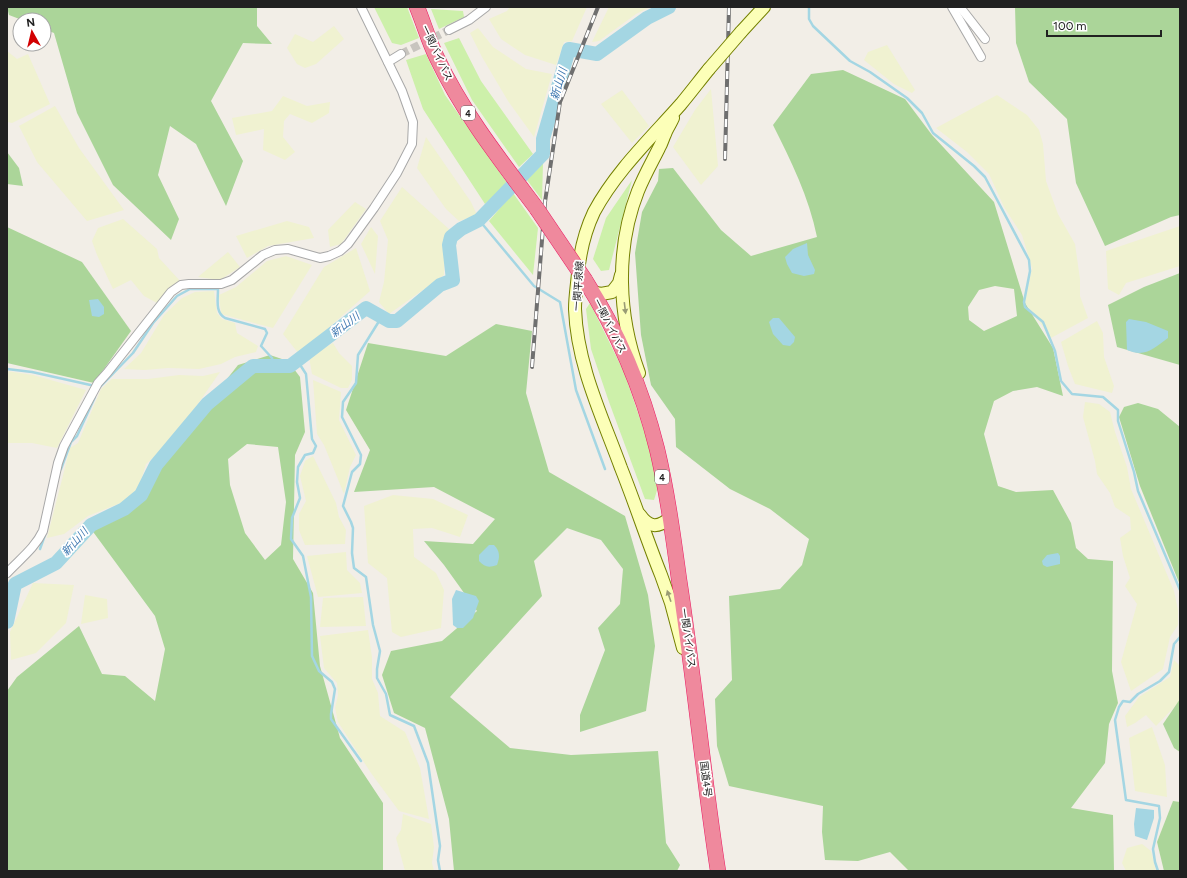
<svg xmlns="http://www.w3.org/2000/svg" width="1187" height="878" viewBox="0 0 1187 878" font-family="Figtree,'Noto Sans JP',sans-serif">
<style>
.farmland{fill:#f0f2d1}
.grass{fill:#cdf0aa}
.forest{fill:#abd599;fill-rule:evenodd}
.water{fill:#a4d6e3}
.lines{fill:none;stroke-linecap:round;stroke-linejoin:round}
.stream{stroke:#a4d6e3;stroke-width:2.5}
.river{stroke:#a4d6e3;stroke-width:14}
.street-tunnel{stroke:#c8c5bf;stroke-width:8;stroke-dasharray:8 4;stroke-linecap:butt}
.street-casing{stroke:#a8a8a8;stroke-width:10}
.secondary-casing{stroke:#748000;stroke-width:14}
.highway-casing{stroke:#eb1a63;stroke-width:16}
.street{stroke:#fff;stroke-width:8}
.secondary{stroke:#fcffb8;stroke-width:12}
.highway{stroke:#ef899d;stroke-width:15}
.rail-casing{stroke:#6f6f6f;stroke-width:4}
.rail{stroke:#fff;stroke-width:2.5;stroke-dasharray:8;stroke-linecap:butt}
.secondary-bridge-casing{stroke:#748000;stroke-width:14;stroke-linecap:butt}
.highway-bridge-casing{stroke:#eb1a63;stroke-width:16;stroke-linecap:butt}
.secondary-bridge{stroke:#fcffb8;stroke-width:12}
.highway-bridge{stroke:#ef899d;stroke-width:15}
.oneway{fill:#999b74}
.labels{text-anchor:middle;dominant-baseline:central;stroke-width:3.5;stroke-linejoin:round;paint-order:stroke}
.shield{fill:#fff;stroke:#646464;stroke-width:1}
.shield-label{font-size:9px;font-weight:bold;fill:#212121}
.street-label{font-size:10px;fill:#212121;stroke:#fff}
.water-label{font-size:11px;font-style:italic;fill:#417ab2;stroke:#fff}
</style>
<rect width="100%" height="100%" fill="#f2eee7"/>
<g class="farmland">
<polygon points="510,7 587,7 572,41 564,42 556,65 525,55 501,39 489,19 507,11"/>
<polygon points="609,7 650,7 636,14 599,41 592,42"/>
<polygon points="334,26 344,39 316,64 305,68 297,64 287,48 295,34 313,42"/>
<polygon points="478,28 493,47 526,69 552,74 534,137 508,101 482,57 470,33"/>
<polygon points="887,45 915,90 912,93 894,84 864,60 868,52"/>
<polygon points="7,51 17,59 28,54 50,104 12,123 7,122"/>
<polygon points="711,89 718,166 701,185 673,147 695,110"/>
<polygon points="622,90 649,126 632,143 601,104"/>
<polygon points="997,95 1027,115 1039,130 1043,144 1046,181 1058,214 1075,244 1080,279 1080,296 1088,318 1051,338 1025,303 1032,268 1022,235 1004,207 989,174 967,152 936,128"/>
<polygon points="283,96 307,106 330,102 329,113 312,123 290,114 284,121 283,137 295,152 285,160 263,150 264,129 236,135 232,118 272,111"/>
<polygon points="55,106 79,148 124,210 87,221 37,162 19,126"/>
<polygon points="426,137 471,202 477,215 459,221 446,209 417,168"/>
<polygon points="402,187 450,230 445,239 444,275 389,314 379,302 384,282 388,240 380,221"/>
<polygon points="355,202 366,209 341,244 330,247 328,230"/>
<polygon points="123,219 157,249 159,258 181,282 157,303 144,296 131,280 113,289 97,255 92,241 98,228"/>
<polygon points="287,221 309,227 314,238 268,246 247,258 236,236"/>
<polygon points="1180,226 1180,266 1126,283 1119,295 1108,289 1106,251"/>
<polygon points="371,227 378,236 375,274 361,244"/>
<polygon points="356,248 370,291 299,354 283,334 324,267"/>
<polygon points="228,252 240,267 220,280 198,277"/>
<polygon points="286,256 312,265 273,328 221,314 219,295 236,287 267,261"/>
<polygon points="214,291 217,313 222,319 235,323 237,333 258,346 256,352 235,357 221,364 199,369 168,368 145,370 124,369 141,353 164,315 182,298 195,292"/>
<polygon points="1097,321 1103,333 1104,357 1114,386 1112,393 1075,384 1068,366 1061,342"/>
<polygon points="333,343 339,353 352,366 352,380 348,388 341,388 312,374 309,357"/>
<polygon points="7,371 33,375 86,390 57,448 32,443 7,443"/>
<polygon points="220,372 195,408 168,444 146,464 138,490 123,502 88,516 64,534 47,538 70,448 78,443 101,389 112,379 148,379 179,375 203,376"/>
<polygon points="313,380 341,392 339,420 356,455 350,467 344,494 324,445 317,434"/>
<polygon points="1085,402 1099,404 1110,412 1115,432 1127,467 1131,489 1174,591 1178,610 1178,625 1170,637 1163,669 1131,691 1121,662 1137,604 1125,586 1130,578 1123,556 1120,538 1131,530 1130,517 1115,507 1110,493 1097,474 1095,461 1083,417"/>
<polygon points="313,456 336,503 339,517 346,530 345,544 305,545 299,530 299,514 306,501 300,476 305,461"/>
<polygon points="393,495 433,499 468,515 460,537 432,528 413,529 414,557 436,573 444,590 441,628 401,637 392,632 387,578 368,563 364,506"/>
<polygon points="346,552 347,570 360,583 362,593 318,597 307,556"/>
<polygon points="33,583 74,585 66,623 36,653 11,660 10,632"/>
<polygon points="85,595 107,599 108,618 81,624"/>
<polygon points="363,597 366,626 320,627 323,598"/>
<polygon points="368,630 372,657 372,679 378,693 380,716 405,732 420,768 429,819 399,811 371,773 338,722 335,708 338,695 337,683 324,668 320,636"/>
<polygon points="1174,660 1180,666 1180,701 1156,726 1146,715 1135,723 1127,727 1125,716 1139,697 1170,677"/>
<polygon points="1152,727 1165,765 1167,797 1135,791 1129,738"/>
<polygon points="403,814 431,824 434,847 432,863 434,871 405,871 396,838 401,830"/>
<polygon points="1142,844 1151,851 1156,871 1126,871 1122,863 1127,848"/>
</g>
<g class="grass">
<polygon points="374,7 407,7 419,38 401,45 392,43"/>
<polygon points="431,9 463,11 464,17 439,29"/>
<polygon points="459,38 481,81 533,154 519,167 472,100 444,43"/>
<polygon points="426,54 445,95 508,184 485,204 423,109 406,60"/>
<polygon points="543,163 542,200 527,180"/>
<polygon points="632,180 609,270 601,271 593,259 606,218"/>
<polygon points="513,193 538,228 533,275 489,221"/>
<polygon points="590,303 624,372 648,442 658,487 654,500 645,499 609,402 591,349 586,309"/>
</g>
<g class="forest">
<polygon points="7,7 257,7 257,26 272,44 243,43 211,101 243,161 226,206 196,144 170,126 158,175 179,219 171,240 113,185 77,113 54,33 44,29 44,20 22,20 9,15"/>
<polygon points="1015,7 1180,7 1180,215 1171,217 1105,246 1076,183 1067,119 1029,82 1016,43"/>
<path d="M843 70 905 99 932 135 994 202 1025 303 1053 348 1063 396 1037 387 1013 391 994 401 984 434 998 486 1016 492 1053 490 1071 523 1076 548 1088 559 1113 561 1112 671 1118 703 1109 724 1105 763 1071 808 1113 815 1114 871H909L890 852 858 861 825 860 822 832 823 806 729 786 717 746 715 699 732 680 729 596 780 589 802 565 809 539 770 509 730 489 676 447 675 419 651 385 641 335 635 253 642 212 658 181 659 169 673 168 721 230 751 256 817 237C809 197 791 161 773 125L811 74ZM995 286 1014 289 1017 316 984 331 969 320 968 307 979 290Z"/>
<polygon points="7,152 19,168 23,186 7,184"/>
<polygon points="7,227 82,262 131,331 94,383 7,363"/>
<polygon points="1180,273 1180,365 1117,347 1108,305 1144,287"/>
<polygon points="496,324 532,331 526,393 549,472 625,516 648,595 655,646 646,711 580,732 580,715 605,650 598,628 620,604 623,569 601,540 567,528 534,561 542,596 450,697 510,748 571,755 658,751 666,843 680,865 677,871 454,871 449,819 425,728 394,713 382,675 391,651 442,641 477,611 444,565 424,541 473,544 495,519 434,487 354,492 370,450 346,410 368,343 446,356"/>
<path d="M270 355 288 361 300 377 305 432 295 455 293 559 313 593 320 666 340 738 383 803V871H7V691L17 677 79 626 102 674 125 676 155 701 165 649 155 616 91 529 136 505 154 465 208 408 223 384 238 365ZM247 444 278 447 286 502 281 545 265 560 245 533 230 485 228 459Z"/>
<polygon points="1138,403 1158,409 1180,427 1180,585 1140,486 1119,417 1124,407"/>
<polygon points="1180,699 1180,752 1174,748 1163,724"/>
<polygon points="1173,801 1180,802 1180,871 1164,871 1157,842"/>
</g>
<g class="water">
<polygon points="807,243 808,255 815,270 814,274 804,276 792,273 787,264 785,257 793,249"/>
<polygon points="98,299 104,307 104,314 99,317 92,316 89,300"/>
<polygon points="773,318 779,318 795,337 794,342 790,346 783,345 773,334 769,322"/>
<path d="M1129 319 1146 322 1168 331V338C1154 348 1145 358 1127 350L1126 322Z"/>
<path d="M489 545H494C500 551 500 557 497 565 488 568 485 567 479 561V555Z"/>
<polygon points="1058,553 1060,556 1060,564 1047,567 1043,565 1042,561 1047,555"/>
<polygon points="456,590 476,596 479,601 473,618 463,628 457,628 453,625 452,599"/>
<polygon points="1136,808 1154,810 1154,818 1147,840 1135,836 1134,824"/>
</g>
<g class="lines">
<g class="stream">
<polyline points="809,7 809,19 813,26 850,61 870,72 907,98 922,113 933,133 974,166 985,177 1029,260 1030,271 1024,302 1025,307 1043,322 1055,351 1061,381 1072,394 1103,397 1118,410 1118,421 1134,472 1138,491 1180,590"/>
<polyline points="479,220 534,286 560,302 576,390 605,469"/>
<polyline points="381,318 358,355 356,383 343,402 342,417 361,455 360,464 352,472 343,506 351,522 353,528 352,553 354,568 366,577 373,625 380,651 377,669 377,678 386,694 390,715 414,726 428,763 440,846 438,860 440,871"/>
<polyline points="297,360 306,374 312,439 316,446 313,453 305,455 298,467 297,482 300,498 292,518 291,539 303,556 311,597 312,656 319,671 332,682 335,689 331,714 331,719 361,761"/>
<polyline points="7,369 32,372 95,386"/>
<path d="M100 387 133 353 153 323 177 296 190 289H218C218 300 215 312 225 318L265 329 267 333 261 346 272 358 273 366"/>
<polyline points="61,469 71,442 77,436 95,397"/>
<polyline points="40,549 45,535"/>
<polyline points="1158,871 1155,862 1153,849 1160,818 1159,806 1126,800 1115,720 1119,707 1123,701 1130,702 1138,694 1160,681 1169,672 1174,644 1180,637"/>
</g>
<polyline class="river" points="7,622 15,584 56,563 91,525 124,509 141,495 156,465 207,404 253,366 290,366 366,308 389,321 397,321 440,285 453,280 449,245 451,237 461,229 479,220 543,154 543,139 569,49 597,54 647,18 669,7"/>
<polyline class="street-tunnel" points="401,54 449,30"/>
<g class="street-casing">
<g id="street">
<polyline points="952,7 981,57"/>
<polyline points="960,7 985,39"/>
<polyline points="449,30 469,20 486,7"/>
<polyline points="388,62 401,54"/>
<path d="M7 573C20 559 35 548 43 531L58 463 64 446 98 383 107 373 171 292 181 285 189 284H221L232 280 263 255 275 250 288 249 320 258 329 256 340 251 348 244 374 208 397 173 412 144 413 122 402 91 361 7"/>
</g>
</g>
<g class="secondary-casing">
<g id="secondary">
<polyline points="741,32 764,7"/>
<polyline points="593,292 601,294 612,292 619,283 621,275"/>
<path d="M639 373C618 316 615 249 638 191 644 176 652 162 659 148 662 143 663 138 665 134 667 128 671 123 673 118"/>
<path d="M640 515C649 528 658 528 670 518"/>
<path d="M683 648 671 603 661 575C647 540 635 503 621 468 602 416 577 365 575 309 575 297 577 285 578 273 580 252 585 231 594 212 616 171 651 138 681 104 691 92 700 80 709 69"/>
</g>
</g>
<g class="highway-casing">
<g id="highway">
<path d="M417 7C424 24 429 42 437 58 463 113 501 161 537 209"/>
<path d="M585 280C618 332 642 389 657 449 667 491 673 535 679 579 694 676 703 774 718 871"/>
</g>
</g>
<use href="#street" class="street"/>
<use href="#secondary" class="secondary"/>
<use href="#highway" class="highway"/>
<g class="rail-casing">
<g id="rail">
<polyline points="725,159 729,7"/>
<polyline points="532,367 545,202 560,102 598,7"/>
</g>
</g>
<use href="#rail" class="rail"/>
<g class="secondary-bridge-casing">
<polyline id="secondary-bridge" points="709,69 741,32"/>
</g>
<g class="highway-bridge-casing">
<polyline id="highway-bridge" points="537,209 585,280"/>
</g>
<use href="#secondary-bridge" class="secondary-bridge"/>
<use href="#highway-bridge" class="highway-bridge"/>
</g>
<defs><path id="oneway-solid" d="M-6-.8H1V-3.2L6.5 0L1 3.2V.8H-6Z"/></defs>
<g class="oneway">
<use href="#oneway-solid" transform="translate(625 308) rotate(83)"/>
<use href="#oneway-solid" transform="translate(669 596) rotate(-109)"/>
</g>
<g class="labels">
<g class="shield">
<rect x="461" y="106" width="14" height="14" rx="3"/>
<rect x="655" y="470" width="14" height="14" rx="3"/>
</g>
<g class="shield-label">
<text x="468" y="113">4</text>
<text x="662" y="477">4</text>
</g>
<g class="street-label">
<text transform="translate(437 53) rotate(65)">一関バイパス</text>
<text transform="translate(578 286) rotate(-86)">一関平泉線</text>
<text transform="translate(610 326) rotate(63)">一関バイパス</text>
<text transform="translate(688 638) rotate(82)">一関バイパス</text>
<text transform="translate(706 779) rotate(83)">国道4号</text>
</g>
<g class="water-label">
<text transform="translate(559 84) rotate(-74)">新山川</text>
<text transform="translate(345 325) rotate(-37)">新山川</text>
<text transform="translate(75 542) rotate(-48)">新山川</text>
</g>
</g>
<rect width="1187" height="878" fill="none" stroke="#212121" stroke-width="16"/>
<g transform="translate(32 32) rotate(352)"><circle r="19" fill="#ffffff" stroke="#a6a6a6"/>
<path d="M0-3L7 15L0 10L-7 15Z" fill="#d20002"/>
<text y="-6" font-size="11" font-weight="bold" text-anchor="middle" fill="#212121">N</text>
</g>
<path d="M1047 30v6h114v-6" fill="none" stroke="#212121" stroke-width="2"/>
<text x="1053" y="30" font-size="12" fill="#212121" stroke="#ffffff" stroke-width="3" paint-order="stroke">100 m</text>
</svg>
